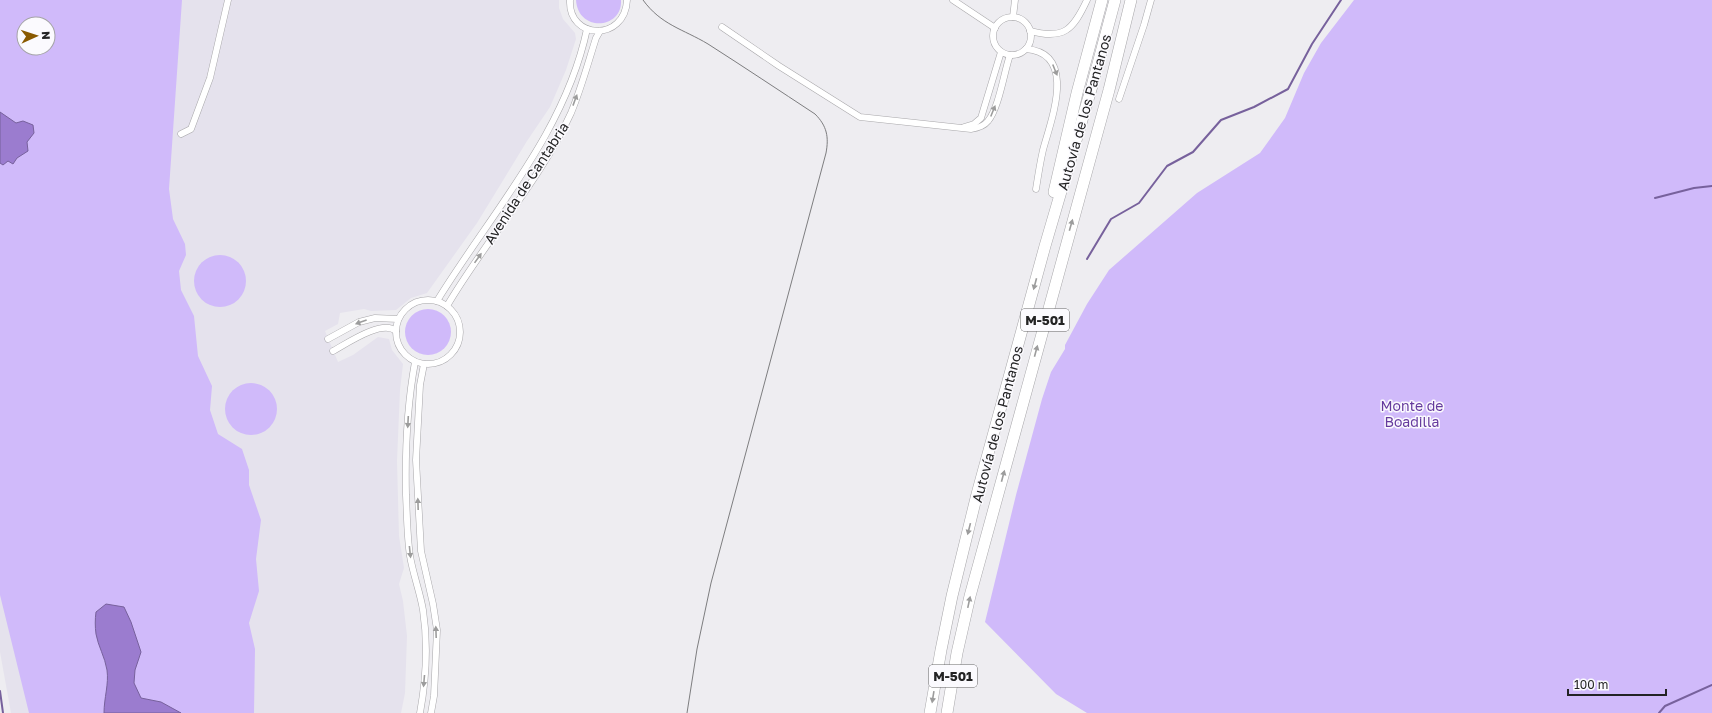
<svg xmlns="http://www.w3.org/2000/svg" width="1712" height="713" viewBox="0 0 1712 713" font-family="'Golos Text',sans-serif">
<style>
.built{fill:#e5e2ed;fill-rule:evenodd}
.green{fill:#d0bafa;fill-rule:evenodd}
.water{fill:#9b7ccf;stroke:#77619c}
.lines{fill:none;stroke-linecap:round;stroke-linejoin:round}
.stream{stroke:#77619c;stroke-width:2}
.street-casing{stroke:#a8a7aa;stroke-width:7}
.highway-casing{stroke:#a8a7aa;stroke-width:12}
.street{stroke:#fff;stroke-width:6}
.highway{stroke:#fff;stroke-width:11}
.tram{stroke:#7d7d7f;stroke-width:1}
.oneway{fill:#9c9c9c}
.labels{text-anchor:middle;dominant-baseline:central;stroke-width:3;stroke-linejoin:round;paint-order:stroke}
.shield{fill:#fbfafe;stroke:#646465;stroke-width:1}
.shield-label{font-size:13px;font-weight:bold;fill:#232324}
.street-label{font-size:14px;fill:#232324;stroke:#fbfafe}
.park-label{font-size:14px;fill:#653a9d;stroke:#fbfafe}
</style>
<rect width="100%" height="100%" fill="#eeedf1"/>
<path class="built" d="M0 0H559V8L563 19 575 33 576 39 566 70 550 107 527 141 477 223 427 293 411 298 396 310 371 311 364 309 340 313 338 324 325 331 338 362 353 355 378 337 389 339 392 350 403 364 400 390 397 461 399 536 404 568 399 584 403 601 407 636 405 693 401 713H11L0 652ZM24 24H48V48H24Z"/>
<g class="green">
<path d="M0 0H182L169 189 173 219 185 244 186 255 179 271 181 290 194 316 198 356 212 386 210 410 218 434 242 449 249 470V485L261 520 256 559 259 591 249 623 255 649 254 713H29L0 595ZM24 24H48V48H24Z"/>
<path d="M576 0H621C623 29 578 33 576 0Z"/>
<polygon points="1354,0 1712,0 1712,713 1087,713 1056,694 985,622 1016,495 1042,399 1051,372 1065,349 1065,345 1087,304 1109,270 1197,193 1260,153 1285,118 1304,73 1321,43"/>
<circle cx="220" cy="281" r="26"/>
<circle cx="428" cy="332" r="23"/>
<circle cx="251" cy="409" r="26"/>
</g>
<g class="water">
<polygon points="0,112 16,123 23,121 33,125 34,133 27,142 28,151 17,158 13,164 8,161 3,165 0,163"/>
<path d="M106 604 124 607 131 622 141 652 135 670 134 683 141 698 161 702 181 713H104C104 698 109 684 107 670 105 657 98 646 96 634 95 627 95 619 96 612Z"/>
</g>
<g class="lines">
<g class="stream">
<polyline points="1655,198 1694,188 1712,186"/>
<polyline points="1087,259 1111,219 1139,203 1167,166 1193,152 1221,120 1254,107 1288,89 1312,44 1341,0"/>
<polyline points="0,691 3,713"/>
<polyline points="1659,713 1665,706 1712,685"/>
</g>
<g class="street-casing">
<g id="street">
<path d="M570 0C568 40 625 42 627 0"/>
<polyline points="953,0 995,28"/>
<polyline points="1013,17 1015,0"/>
<circle cx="1012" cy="36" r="19"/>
<path d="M722 27 779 66 860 117 971 129C978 128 984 126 988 121 999 108 1004 72 1010 55"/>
<path d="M1030 31C1064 40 1073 30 1087 0"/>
<path d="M1026 49C1078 53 1051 120 1043 150 1040 163 1038 176 1036 189"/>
<polyline points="1119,99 1144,25 1151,0"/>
<polyline points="964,127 974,124 981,118 1001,52"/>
<polyline points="181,134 191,129 210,78 228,0"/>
<circle cx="428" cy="332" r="32"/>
<path d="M437 301C491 213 565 133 587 29"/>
<path d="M447 306C485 241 540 181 571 113 581 89 588 63 596 38L600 31"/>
<polyline points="328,339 359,322 375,318 398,319"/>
<path d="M333 351C346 344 382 319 396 331"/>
<path d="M415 362C407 406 405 451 406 495 407 515 407 536 410 556 413 574 420 592 423 610 428 643 426 680 420 713"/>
<polyline points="424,364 420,385 416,460 421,551 433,604 437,630 434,696 431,713"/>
</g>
</g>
<g class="highway-casing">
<g id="highway">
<polyline points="1054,192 1077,93 1102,0"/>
<polyline points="930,713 941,650 952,596 977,494 1045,246 1092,86 1115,0"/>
<polyline points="947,713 957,653 970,596 1109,90 1131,0"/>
</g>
</g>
<use href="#street" class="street"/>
<use href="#highway" class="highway"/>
<path class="tram" d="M643 0C661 25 683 29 708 44 744 67 780 91 815 114 827 126 829 137 826 153L711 583 697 649 687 713"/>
</g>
<defs><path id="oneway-solid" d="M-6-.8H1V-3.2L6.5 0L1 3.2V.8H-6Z"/></defs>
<g class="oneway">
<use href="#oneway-solid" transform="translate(1055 70) rotate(68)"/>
<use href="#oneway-solid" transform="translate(575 100) rotate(-70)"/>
<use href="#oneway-solid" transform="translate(993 111) rotate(-68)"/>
<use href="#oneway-solid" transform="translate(1071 225) rotate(-74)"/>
<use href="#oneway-solid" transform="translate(478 258) rotate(-55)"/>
<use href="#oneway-solid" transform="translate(1035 284) rotate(105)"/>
<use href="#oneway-solid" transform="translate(361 322) rotate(160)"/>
<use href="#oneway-solid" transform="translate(1036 351) rotate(-75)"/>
<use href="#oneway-solid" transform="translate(408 422) rotate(93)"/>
<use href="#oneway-solid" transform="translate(1003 476) rotate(-75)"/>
<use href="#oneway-solid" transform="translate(418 504) rotate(-92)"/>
<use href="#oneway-solid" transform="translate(969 529) rotate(104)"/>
<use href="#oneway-solid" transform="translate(410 552) rotate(84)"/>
<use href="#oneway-solid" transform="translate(969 602) rotate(-78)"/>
<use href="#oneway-solid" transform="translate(436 632) rotate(-92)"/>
<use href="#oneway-solid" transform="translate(424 681) rotate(95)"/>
<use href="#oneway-solid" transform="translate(933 697) rotate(99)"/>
</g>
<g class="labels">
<g class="shield">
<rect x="1021" y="309" width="48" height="22" rx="3"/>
<rect x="929" y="665" width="48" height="22" rx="3"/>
</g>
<g class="shield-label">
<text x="1045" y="320">M-501</text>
<text x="953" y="676">M-501</text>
</g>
<g class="street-label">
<text transform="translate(1084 112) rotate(-74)">Autovía de los Pantanos</text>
<text transform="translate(526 183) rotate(-57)">Avenida de Cantabria</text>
<text transform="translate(997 424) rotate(-75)">Autovía de los Pantanos</text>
</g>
<g class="park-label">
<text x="1412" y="405">Monte de<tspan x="1412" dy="16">Boadilla</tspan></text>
</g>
</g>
<g transform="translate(36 36) rotate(87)"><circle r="19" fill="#fbfafe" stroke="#a5a4a7"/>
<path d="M0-3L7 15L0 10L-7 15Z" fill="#895900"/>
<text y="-6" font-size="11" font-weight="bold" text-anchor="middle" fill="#232324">N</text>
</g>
<path d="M1568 689v6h98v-6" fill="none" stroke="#232324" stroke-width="2"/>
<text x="1574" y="689" font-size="12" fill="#232324" stroke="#fbfafe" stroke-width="3" paint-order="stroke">100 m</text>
</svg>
